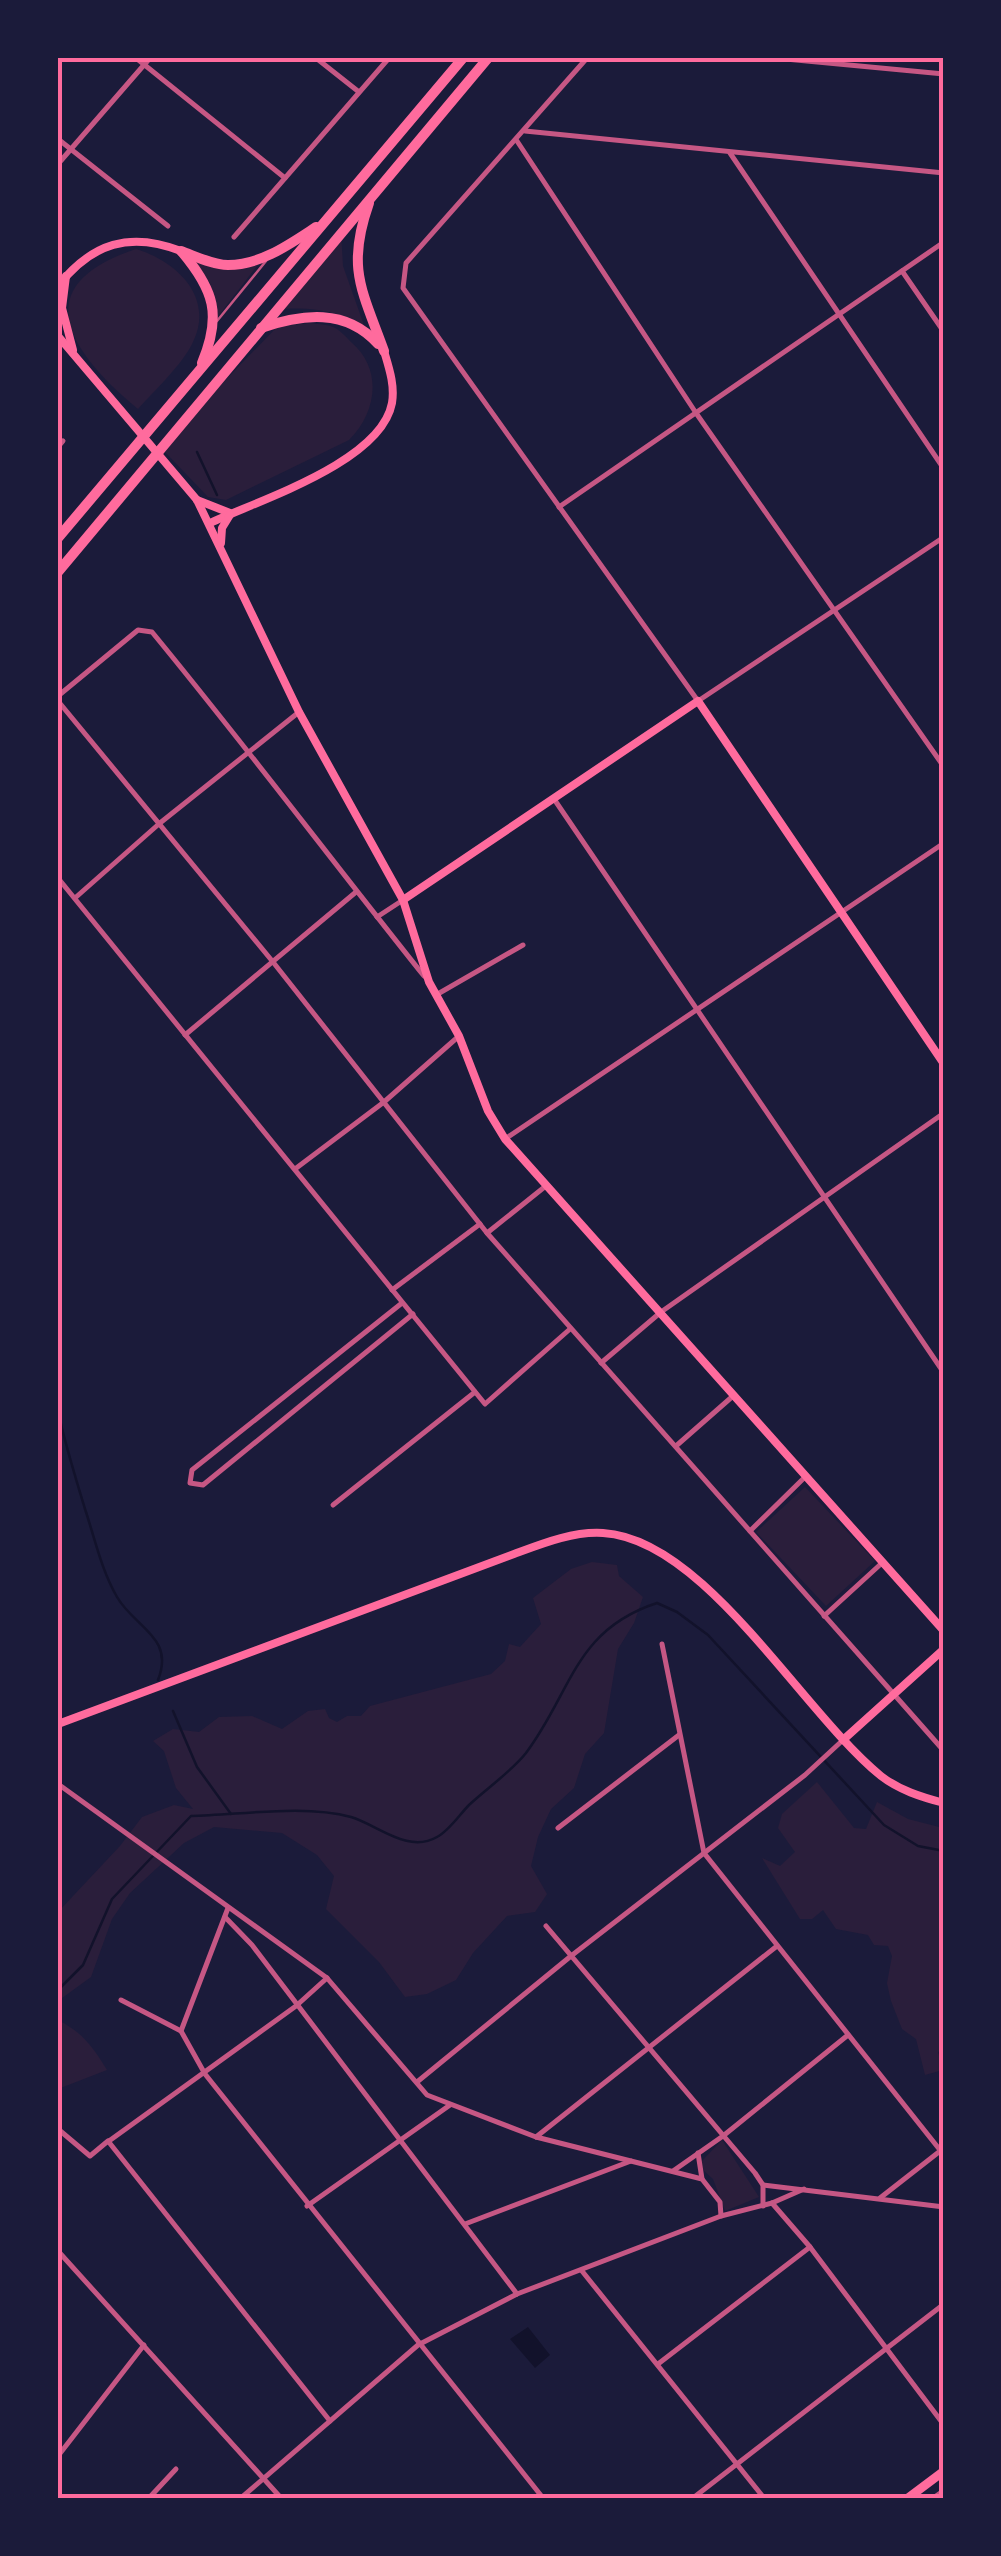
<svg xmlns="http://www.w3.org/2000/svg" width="1001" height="2556" viewBox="0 0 1001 2556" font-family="'Titillium Web',sans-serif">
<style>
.green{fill:#2a1e3b}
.water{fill:#12122b}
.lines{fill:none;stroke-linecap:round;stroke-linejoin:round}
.stream{stroke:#12122b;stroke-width:2.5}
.service{stroke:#c65784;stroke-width:2.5}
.minor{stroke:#c65784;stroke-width:5}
.secondary{stroke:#ff6b9d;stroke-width:8}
.primary{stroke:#ff6b9d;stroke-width:9}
.motorway{stroke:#ff6b9d;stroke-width:10}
.neatline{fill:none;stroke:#ff6b9d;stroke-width:4}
</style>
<rect width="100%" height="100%" fill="#1b1b3a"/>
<g class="green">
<path d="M341 232 343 266 365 328C333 309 314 307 276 309Z"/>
<path d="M136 249C176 261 215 297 193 342 183 364 154 391 138 409 71 354 23 286 136 249Z"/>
<polygon points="191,259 260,262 216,319 210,283"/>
<path d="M309 323C316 324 326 324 333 327 339 329 346 337 351 342 383 369 377 412 349 440L226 500 208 497 165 452 208 398 277 327Z"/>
<polygon points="805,1487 875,1561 826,1606 756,1532"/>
<polygon points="592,1562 617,1565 619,1576 643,1597 634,1623 618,1649 604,1733 585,1754 574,1788 551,1809 538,1837 531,1866 547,1894 535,1912 507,1916 473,1953 456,1980 427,1994 405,1997 379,1962 326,1909 334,1876 317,1855 282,1833 214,1827 184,1843 130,1893 112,1919 91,1977 58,2001 58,1912 120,1846 142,1817 174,1805 193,1809 176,1788 164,1751 153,1741 173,1729 199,1732 219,1717 252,1716 282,1729 308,1711 325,1709 329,1718 337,1722 347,1716 361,1716 370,1706 491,1674 505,1661 509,1644 520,1647 541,1624 533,1598 571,1569"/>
<polygon points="817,1782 854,1828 866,1829 877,1802 908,1819 943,1828 944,2048 938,2052 943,2070 925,2075 916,2039 902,2029 891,2001 887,1983 892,1956 888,1946 874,1945 868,1935 836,1929 823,1910 812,1919 800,1919 762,1858 780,1866 795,1852 778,1828 782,1814"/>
<path d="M58 2020C82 2032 93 2047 107 2070L58 2089Z"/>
<polygon points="722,2140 759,2197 725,2211 713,2179 700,2167 701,2162"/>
</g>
<polygon class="water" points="528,2327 550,2355 535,2368 510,2339"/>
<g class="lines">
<g class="stream">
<polyline points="197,452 217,495"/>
<path d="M58 1411C65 1444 75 1476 85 1509 95 1539 101 1569 117 1597 135 1628 175 1637 158 1680"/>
<polyline points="173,1711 197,1767 231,1814"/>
<path d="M58 1990 83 1965 112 1899 191 1816C240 1815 304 1804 351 1817 378 1825 408 1854 437 1837 449 1831 460 1814 469 1805 487 1788 511 1772 526 1753 572 1692 574 1630 657 1603L677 1612 708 1635 884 1825 918 1846 944 1851"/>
</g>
<g class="service">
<polyline points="217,321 266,261"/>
<polyline points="931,2498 944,2489"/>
</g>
<g class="minor">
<polyline points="136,58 285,178"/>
<polyline points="316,58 359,92"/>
<polyline points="587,58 406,263 403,288 698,701 944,537"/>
<polyline points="775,58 944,74"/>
<polyline points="525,131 944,173"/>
<polyline points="58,139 168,226"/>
<polyline points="517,141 696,413 944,767"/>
<polyline points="730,153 944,469"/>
<polyline points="58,164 150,58"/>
<polyline points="234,237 389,58"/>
<polyline points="902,271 944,332"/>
<polyline points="58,447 63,441"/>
<polyline points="559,507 944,242"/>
<path d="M58 696 138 630 152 632C245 745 333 862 424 976"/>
<polyline points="58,701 273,962 487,1233 944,1751"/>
<polyline points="554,799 944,1373"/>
<polyline points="58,878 485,1404 570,1329"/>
<polyline points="75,898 160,823 299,712"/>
<polyline points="377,917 403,900"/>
<polyline points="436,995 523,945"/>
<polyline points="185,1035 356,892"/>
<polyline points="505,1139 944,843"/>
<polyline points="295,1169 384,1102 459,1036"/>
<polyline points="487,1233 547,1185"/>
<polyline points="392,1290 480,1224"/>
<polyline points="402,1303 192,1470 190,1483 203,1485 413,1314"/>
<polyline points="601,1363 661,1312 944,1113"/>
<polyline points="676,1446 733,1396"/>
<polyline points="333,1505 475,1392"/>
<polyline points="750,1531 805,1477"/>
<polyline points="824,1616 883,1562"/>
<polyline points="662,1644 704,1853 940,2150"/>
<polyline points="58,1784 327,1978 427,2095 536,2137 702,2179 720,2202 721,2216"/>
<polyline points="558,1828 679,1735"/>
<polyline points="228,1908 181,2031 205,2074 543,2498"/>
<polyline points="225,1917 252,1945 517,2294"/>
<polyline points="546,1926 755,2173 763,2185 763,2206"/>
<polyline points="121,2000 181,2031"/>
<polyline points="417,2082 571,1956 805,1775 843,1740"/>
<polyline points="58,2129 90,2156 108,2141 330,2421"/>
<polyline points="536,2137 777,1946"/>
<polyline points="109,2141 296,2006 327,1978"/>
<polyline points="698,2153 702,2179"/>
<polyline points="673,2171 723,2136 848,2035"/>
<polyline points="763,2185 944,2207"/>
<polyline points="880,2198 944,2148"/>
<polyline points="772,2203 810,2247 944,2425"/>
<polyline points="307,2206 450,2105"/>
<polyline points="465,2224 631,2161"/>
<polyline points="58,2251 281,2498"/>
<polyline points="582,2271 764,2498"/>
<polyline points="658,2364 810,2247"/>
<polyline points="58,2456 144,2345"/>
<polyline points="149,2498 176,2469"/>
<polyline points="241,2498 418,2345 517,2294 721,2216 772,2203 804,2189"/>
<polyline points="693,2498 944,2304"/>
</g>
<g class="secondary">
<polyline points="66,276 62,308 73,350"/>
<path d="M58 286C92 243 130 231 181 251"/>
<polyline points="58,336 197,500 299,712 403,900 429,982 459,1036 488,1111 505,1139 944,1631"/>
<polyline points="197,500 230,513"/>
<path d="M210 523C259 500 381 462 392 403 395 385 389 368 384 351"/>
<polyline points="221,543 222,528 230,515"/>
<polyline points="403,900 698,701 944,1064"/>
<path d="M58 1724 514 1554C541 1544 573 1531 603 1533 705 1539 802 1712 881 1776 899 1790 921 1797 944 1803"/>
<polyline points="843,1740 944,1649"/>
</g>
<polyline class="primary" points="908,2498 944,2471"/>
<g class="motorway">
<path d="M369 203C346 268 362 290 384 351"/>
<path d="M181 251C195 256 213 265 228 265 261 265 290 244 316 227"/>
<path d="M182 252C214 290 222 315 202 363"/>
<path d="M261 328C302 314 346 308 378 344"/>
<polyline points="58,538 463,58"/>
<polyline points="58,572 488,58"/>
</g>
</g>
<rect width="1001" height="2556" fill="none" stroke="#1b1b3a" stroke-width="120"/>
<rect x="60" y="60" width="881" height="2436" class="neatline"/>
</svg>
